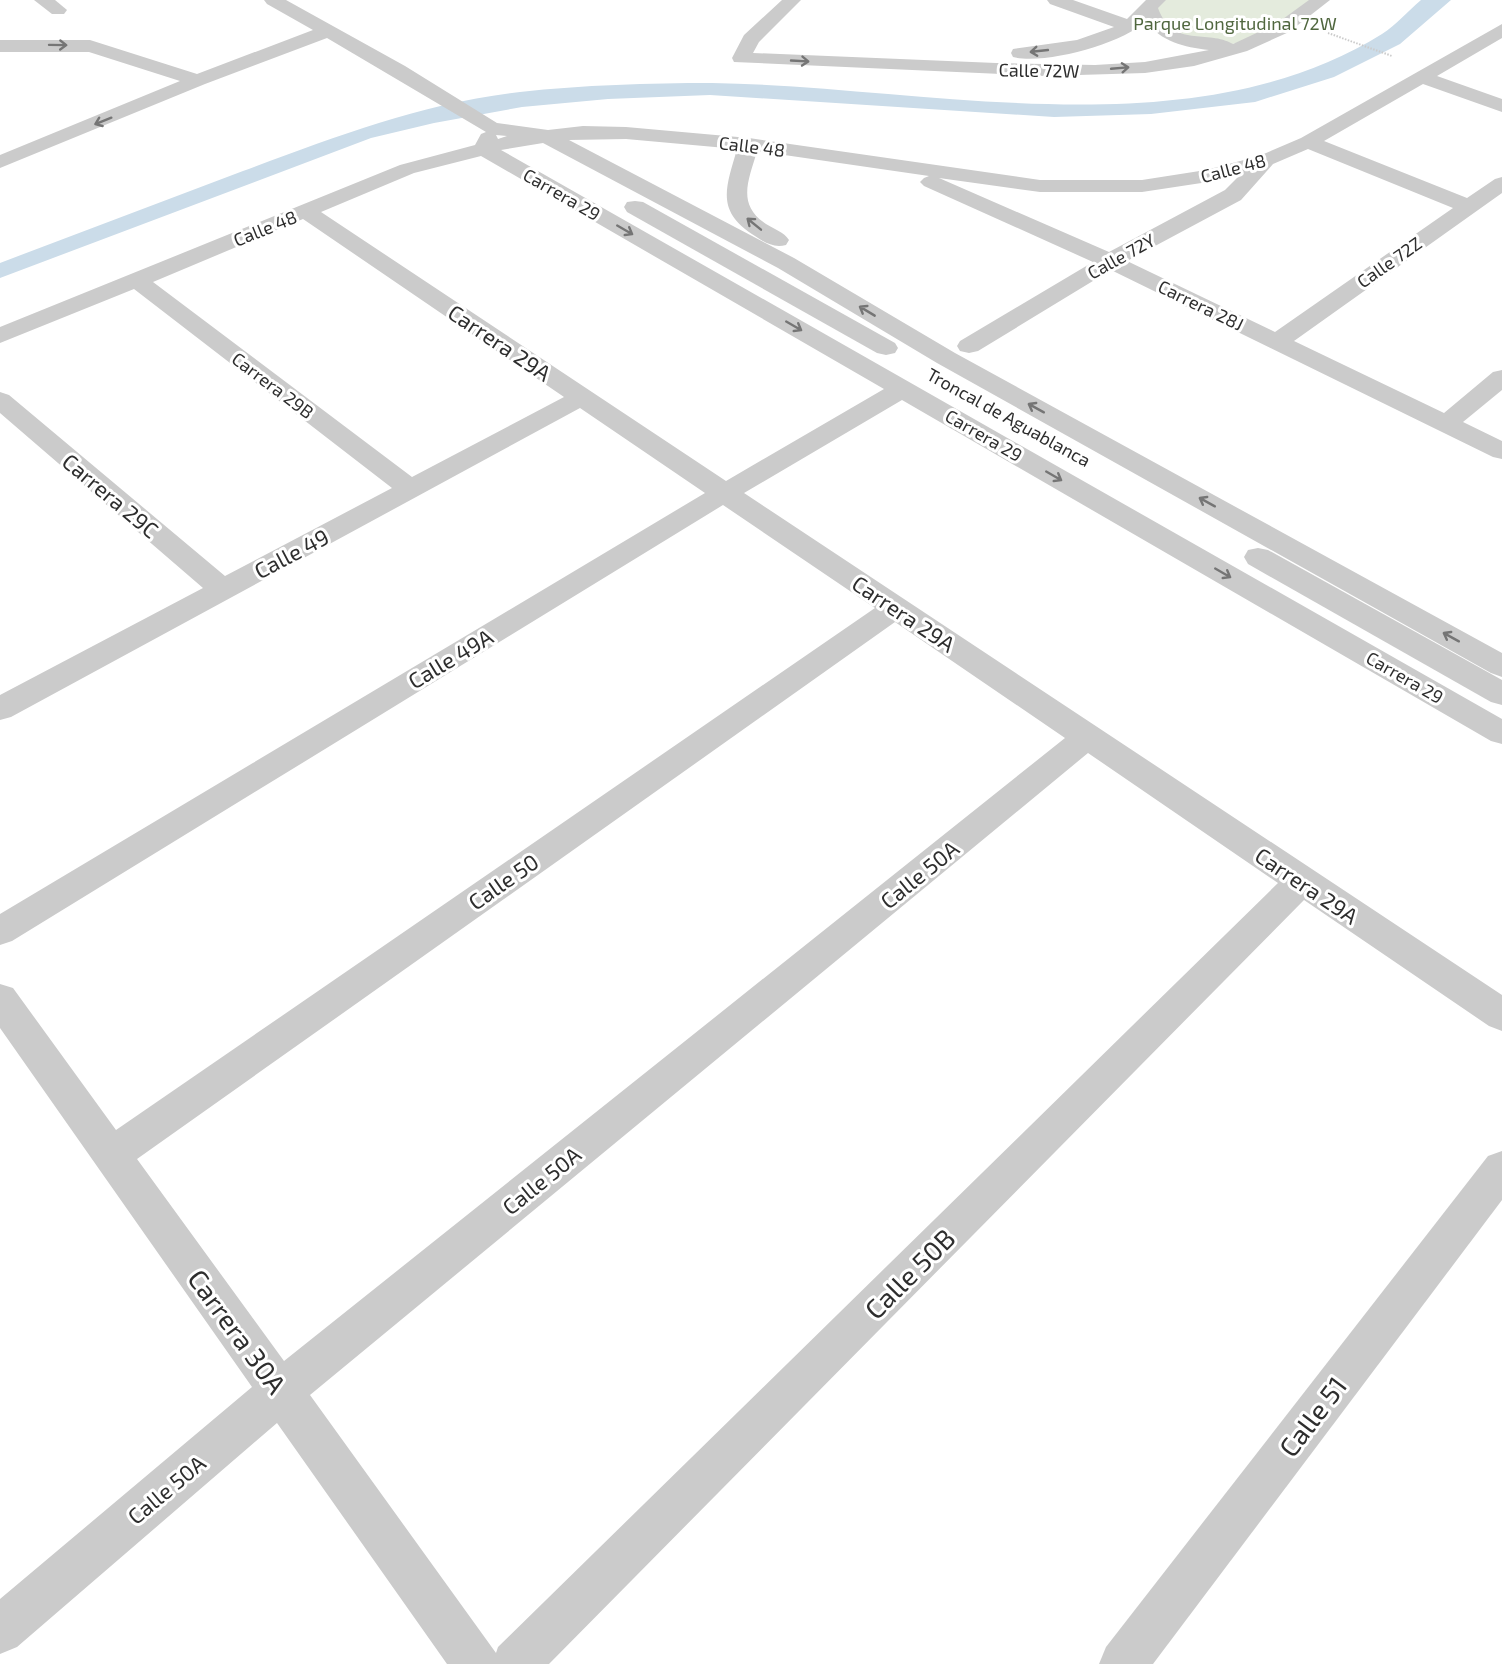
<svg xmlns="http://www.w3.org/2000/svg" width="1502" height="1664" viewBox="0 0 1502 1664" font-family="'Exo 2',sans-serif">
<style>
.green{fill:#e4ebdd}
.water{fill:#cbdce9}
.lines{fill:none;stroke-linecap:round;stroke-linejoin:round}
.path{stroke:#cbcbcb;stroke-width:2;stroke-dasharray:1.5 1.5;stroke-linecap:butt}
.minor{fill:#cbcbcb;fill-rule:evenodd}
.oneway{stroke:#757575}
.labels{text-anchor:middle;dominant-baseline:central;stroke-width:6;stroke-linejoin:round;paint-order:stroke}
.far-park-label{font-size:18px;fill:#50673f;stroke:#fff}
.far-street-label{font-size:18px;fill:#2e2e2e;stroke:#fff}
.street-label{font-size:22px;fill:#2e2e2e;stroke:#fff}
.near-street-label{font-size:27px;fill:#2e2e2e;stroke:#fff}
</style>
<rect width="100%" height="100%" fill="#fff"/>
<polygon class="green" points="1157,0 1321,0 1281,31 1225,46 1159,28"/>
<path class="water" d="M1421 0H1451L1400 44 1334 77 1255 102 1151 114 1054 117 710 95 608 99 522 107 434 123 371 138 0 278V263C81 232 162 202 243 171 335 137 421 103 520 92 583 85 649 83 712 83 926 86 1190 153 1382 34 1396 25 1408 11 1421 0Z"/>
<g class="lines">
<polyline class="path" points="1328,33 1392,56"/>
<g class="minor">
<polygon points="34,0 55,0 67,10 64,14 52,14"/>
<path d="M264 0H286L405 66 497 123 548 130 583 126 626 127 749 138 1040 180H1142L1206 170 1259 156 1301 138 1502 24V38L1437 76 1502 99V112L1423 84 1324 141 1467 198 1495 179 1502 177V193L1294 341 1444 413 1493 372 1502 370V390L1463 422 1502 441V459L1493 457 1111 270 978 351 969 353 960 351 957 346 960 341 1093 262 924 186 920 182 924 178 929 176 757 151C749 180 736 204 766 224 774 229 784 232 789 240L786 245C774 248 765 243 755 236 715 211 726 188 737 149L626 139 569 140 794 258 955 353 1502 653V677L1491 673 937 363 778 268 543 143 501 150 1502 719V744L1491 741 902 400 744 493 1502 995V1031L1489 1026 1304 900 549 1664H447L277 1423 17 1647 0 1654V1599L252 1387 0 1028V984L13 988 116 1130 875 608 723 505 12 941 0 945V914L705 493 580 408 11 717 0 720V695L203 588 0 413V392L9 395 225 576 392 488 134 289 0 343V327L400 165 475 145 481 134 486 132 327 38 205 84 0 168V155L180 81 89 52H0V40H90L197 74 313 30 267 4ZM496 135 507 136 498 139ZM1308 149 1453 208 1275 332 1127 261 1241 200 1273 164ZM481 156 884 389 726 481 321 212 414 173ZM1242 173 1225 190 1109 252 939 178 1040 192H1142L1208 182ZM303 219 564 397 412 477 153 282ZM895 622 1065 738 284 1361 137 1159ZM1088 753 1278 883 498 1647 496 1653 310 1395Z"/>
<path d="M782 0H801L759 42 753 53 996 63 1095 65 1145 62 1209 50C1184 47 1161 42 1146 21 1122 44 1045 65 1013 57L1011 53 1013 49 1077 40 1114 27 1050 4 1047 0H1073L1127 19 1146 0H1166L1158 8C1173 49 1208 29 1233 44L1276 24 1309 0H1330L1289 32 1247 51 1194 66 1145 73 1045 76 734 62 732 58 744 35Z"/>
<polygon points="635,201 643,202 895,343 898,348 895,353 886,355 877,353 627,212 624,207 627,202"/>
<polygon points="1258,548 1268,550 1502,680 1502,705 1491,702 1248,564 1244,557 1248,550"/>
<polygon points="1502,1151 1502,1200 1153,1664 1099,1664 1106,1647 1488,1156"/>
</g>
</g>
<defs><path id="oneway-shaft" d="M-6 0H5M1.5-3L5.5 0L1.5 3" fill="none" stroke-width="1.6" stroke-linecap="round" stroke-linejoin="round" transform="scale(1.5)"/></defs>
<g class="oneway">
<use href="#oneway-shaft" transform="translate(58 45) rotate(1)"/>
<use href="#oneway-shaft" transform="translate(1039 51) rotate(174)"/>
<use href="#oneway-shaft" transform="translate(800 61) rotate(3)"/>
<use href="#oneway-shaft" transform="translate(1120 68) rotate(-5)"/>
<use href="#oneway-shaft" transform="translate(103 121) rotate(158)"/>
<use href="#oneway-shaft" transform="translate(754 224) rotate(-141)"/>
<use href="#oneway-shaft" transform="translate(625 230) rotate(30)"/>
<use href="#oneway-shaft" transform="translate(867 311) rotate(-149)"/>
<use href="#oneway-shaft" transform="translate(794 326) rotate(30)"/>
<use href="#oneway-shaft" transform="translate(1036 408) rotate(-151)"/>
<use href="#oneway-shaft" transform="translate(1054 476) rotate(30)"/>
<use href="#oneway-shaft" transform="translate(1207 502) rotate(-151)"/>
<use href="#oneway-shaft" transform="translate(1223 573) rotate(30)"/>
<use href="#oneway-shaft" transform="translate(1451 637) rotate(-151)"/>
</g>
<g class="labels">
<g class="far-park-label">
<text x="1235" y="23">Parque Longitudinal 72W</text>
</g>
<g class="far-street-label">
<text transform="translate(1039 70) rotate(1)">Calle 72W</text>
<text transform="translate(752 146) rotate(7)">Calle 48</text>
<text transform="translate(1233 168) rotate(-15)">Calle 48</text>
<text transform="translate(562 194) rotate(30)">Carrera 29</text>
<text transform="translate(265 228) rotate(-22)">Calle 48</text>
<text transform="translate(1121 256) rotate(-29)">Calle 72Y</text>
<text transform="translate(1389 262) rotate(-35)">Calle 72Z</text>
<text transform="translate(1201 305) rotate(26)">Carrera 28J</text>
<text transform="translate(273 385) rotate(37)">Carrera 29B</text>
<text transform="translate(1009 417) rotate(29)">Troncal de Aguablanca</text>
<text transform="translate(984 435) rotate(30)">Carrera 29</text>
<text transform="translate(1405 677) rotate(30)">Carrera 29</text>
</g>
<g class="street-label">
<text transform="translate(500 342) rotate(34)">Carrera 29A</text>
<text transform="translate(111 495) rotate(40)">Carrera 29C</text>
<text transform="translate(291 553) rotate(-28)">Calle 49</text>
<text transform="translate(904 613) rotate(34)">Carrera 29A</text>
<text transform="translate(450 658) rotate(-31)">Calle 49A</text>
<text transform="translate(919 874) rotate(-39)">Calle 50A</text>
<text transform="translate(503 881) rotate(-35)">Calle 50</text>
<text transform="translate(1307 885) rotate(34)">Carrera 29A</text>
<text transform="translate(541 1180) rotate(-39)">Calle 50A</text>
<text transform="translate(166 1489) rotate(-40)">Calle 50A</text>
</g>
<g class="near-street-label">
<text transform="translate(909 1273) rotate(-45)">Calle 50B</text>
<text transform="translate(238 1331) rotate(54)">Carrera 30A</text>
<text transform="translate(1312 1416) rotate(-53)">Calle 51</text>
</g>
</g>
</svg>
